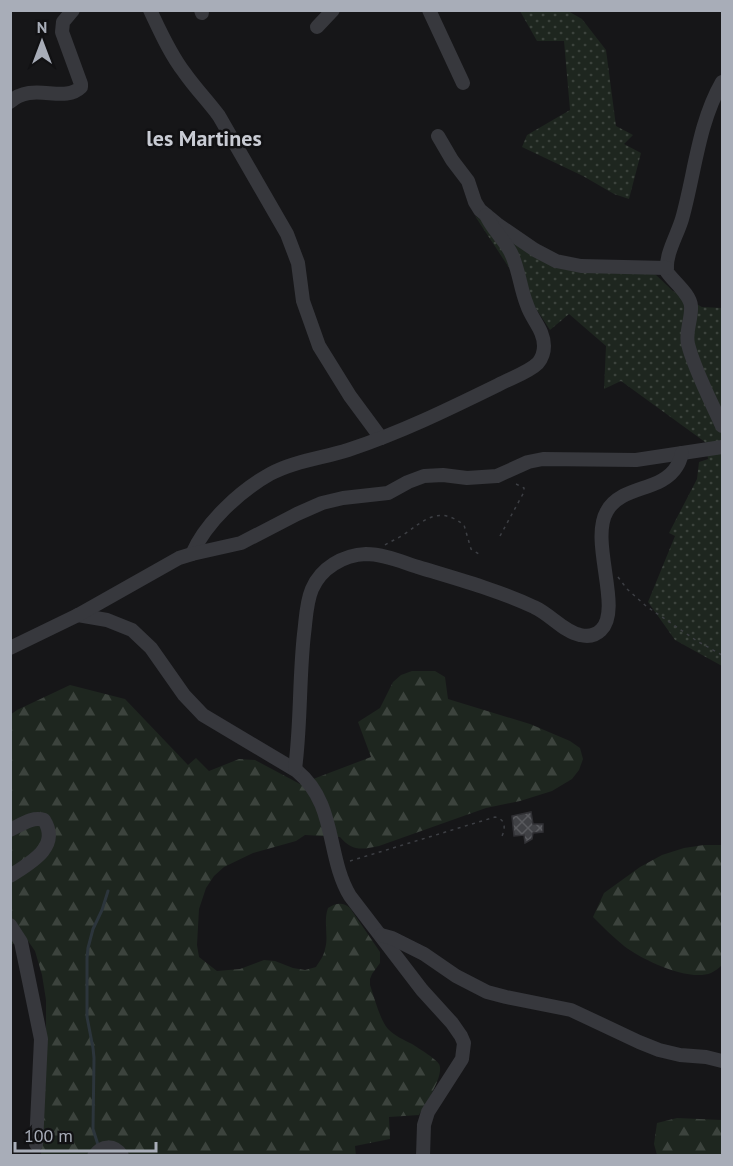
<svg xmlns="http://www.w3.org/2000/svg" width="733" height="1166" viewBox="0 0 733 1166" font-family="'PT Sans',sans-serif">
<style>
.grass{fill:url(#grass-dots)}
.forest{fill:url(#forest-firs)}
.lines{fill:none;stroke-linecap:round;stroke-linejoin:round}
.stream{stroke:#2c353c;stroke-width:3}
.building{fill:url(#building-cross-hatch);stroke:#303034;stroke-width:1.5}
.path{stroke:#3d3f44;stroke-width:1.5;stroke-dasharray:3 4.5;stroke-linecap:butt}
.minor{stroke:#37383d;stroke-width:14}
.labels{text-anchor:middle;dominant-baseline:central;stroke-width:5;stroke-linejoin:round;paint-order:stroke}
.neighbourhood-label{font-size:22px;font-weight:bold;fill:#c9ccd4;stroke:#111113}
</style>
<defs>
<pattern id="grass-dots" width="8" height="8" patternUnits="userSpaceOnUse" patternTransform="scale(1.5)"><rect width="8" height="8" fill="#1e261f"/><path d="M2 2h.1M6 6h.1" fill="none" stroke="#3c433d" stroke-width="1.8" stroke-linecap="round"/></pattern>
<pattern id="forest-firs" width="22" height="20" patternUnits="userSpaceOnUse" patternTransform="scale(1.5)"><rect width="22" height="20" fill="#1e261f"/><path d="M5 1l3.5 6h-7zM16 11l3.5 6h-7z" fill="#3c433d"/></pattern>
<pattern id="building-cross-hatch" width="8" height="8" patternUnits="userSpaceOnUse" patternTransform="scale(1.5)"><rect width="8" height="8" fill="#404145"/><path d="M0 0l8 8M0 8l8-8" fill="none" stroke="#595a5e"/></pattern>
</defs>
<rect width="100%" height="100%" fill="#161618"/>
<g class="grass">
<polygon points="520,11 568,11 582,19 606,50 616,126 633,135 624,144 641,153 629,199 614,194 583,176 522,147 527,135 570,110 564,41 537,41"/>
<polygon points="475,216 548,262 607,273 655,274 673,291 702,307 722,308 722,666 675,640 648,602 675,536 669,533 697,479 699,462 708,459 705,442 621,381 604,389 606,346 569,314 550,330"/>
</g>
<g class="forest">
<path d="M412 671H435L445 677 448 699 530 724 570 741 580 748 583 759 579 770 572 779 552 791 520 801 486 808 379 846C361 850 352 851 340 837L305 835 296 841 253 853 224 867 214 876 206 888 199 909 197 945 199 957 217 971 240 969 264 960 275 961 293 968 305 970 316 967C319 962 324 956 325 949 329 936 323 922 328 908 336 903 343 902 350 908L380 952V963L372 974 370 979V985C375 999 379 1018 388 1029 395 1036 404 1040 412 1044 418 1048 435 1058 439 1064 445 1075 425 1105 419 1115L389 1117 390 1139 355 1146 356 1156 41 1155 46 1045V1000L42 975 35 951 26 938 11 945 10 715 17 710 70 685 125 699 188 765 196 758 209 771 239 759 255 760 300 784 371 757 358 722 380 708 393 682 401 675Z"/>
<path d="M704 845H722V965C719 968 715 971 711 973 689 982 642 960 624 946 613 937 603 927 593 917L604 893 640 867 662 855 684 848Z"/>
<polygon points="677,1118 722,1120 722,1155 657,1155 654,1144 657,1123"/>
</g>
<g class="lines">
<polyline class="stream" points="99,1148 93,1129 94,1058 93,1048 87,1017 87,958 88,948 93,929 102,910 108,891"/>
</g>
<polygon class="building" points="531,812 533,824 543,824 543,832 533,833 532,839 525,843 524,835 514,836 512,816"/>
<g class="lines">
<g class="path">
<polyline points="500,536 524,492 524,488 512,482"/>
<path d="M385 545C391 541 397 539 403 535 425 520 438 505 464 525L471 549 482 556"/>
<polyline points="618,577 627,589 646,606 697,641 722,655"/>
<path d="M350 861 495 817C505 819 506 827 502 836"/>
</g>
<g class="minor">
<path d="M150 10C160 31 170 54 184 72 195 88 208 101 219 116L287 234 298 263 303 301 319 346 350 396 381 438"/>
<polyline points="201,10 202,13"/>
<polyline points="429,10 463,83"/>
<polyline points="317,27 333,10"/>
<path d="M722 82C698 124 695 173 682 219 677 236 665 254 667 272 674 282 690 294 691 306 692 319 685 331 688 344 694 369 711 401 722 426"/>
<path d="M10 102C32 81 64 104 81 87V84L62 32 63 22 73 10"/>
<polyline points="438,136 452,160 468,181 475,202 480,210 497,224 535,250 556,261 581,266 667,268"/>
<path d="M192 554C206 522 240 491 270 474 294 461 323 458 348 450 400 433 449 409 498 385 510 378 528 373 538 363 542 358 544 352 544 346 544 330 532 320 527 305 520 288 519 269 511 253 504 239 492 229 486 215"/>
<path d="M78 615 107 620 132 630 151 648 184 695 203 715 297 771C337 804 326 856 350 896L422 990 452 1023 461 1036 464 1043 462 1059 428 1112 424 1125 423 1156"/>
<polyline points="10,648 78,615 179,558 192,554 241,543 297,514 322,503 343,498 388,493 408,482 424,476 443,475 467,478 497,476 528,462 543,459 636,460 722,447"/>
<path d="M295 769C301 724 299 679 304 634 306 619 306 603 312 589 321 568 343 555 366 554 384 554 402 562 418 567 457 579 498 590 534 607 550 614 564 632 580 635 588 637 595 636 601 630 623 609 589 541 607 511 621 485 662 492 677 466 680 462 681 457 682 453"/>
<path d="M10 830C21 825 32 816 44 820 61 847 30 863 10 876"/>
<polyline points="10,925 21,942 41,1039 36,1144"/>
<polyline points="381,935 392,938 424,954 456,976 487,992 506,997 571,1010 639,1042 659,1050 680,1055 706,1057 722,1061"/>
<path d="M94 1156C102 1145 114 1144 122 1156"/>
</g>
</g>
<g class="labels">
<g class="neighbourhood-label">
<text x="204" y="138">les Martines</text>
</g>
</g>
<rect width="733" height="1166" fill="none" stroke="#a8adb8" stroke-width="24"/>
<g transform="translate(42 42)" stroke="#111113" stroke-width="4.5" paint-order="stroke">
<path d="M0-4.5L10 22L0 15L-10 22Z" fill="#a8adb8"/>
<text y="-9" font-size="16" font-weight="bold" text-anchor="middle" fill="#a8adb8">N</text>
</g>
<path d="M15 1142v9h141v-9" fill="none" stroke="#a8adb8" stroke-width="3"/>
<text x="24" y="1142" font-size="18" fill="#a8adb8" stroke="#111113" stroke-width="4.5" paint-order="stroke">100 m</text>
</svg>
